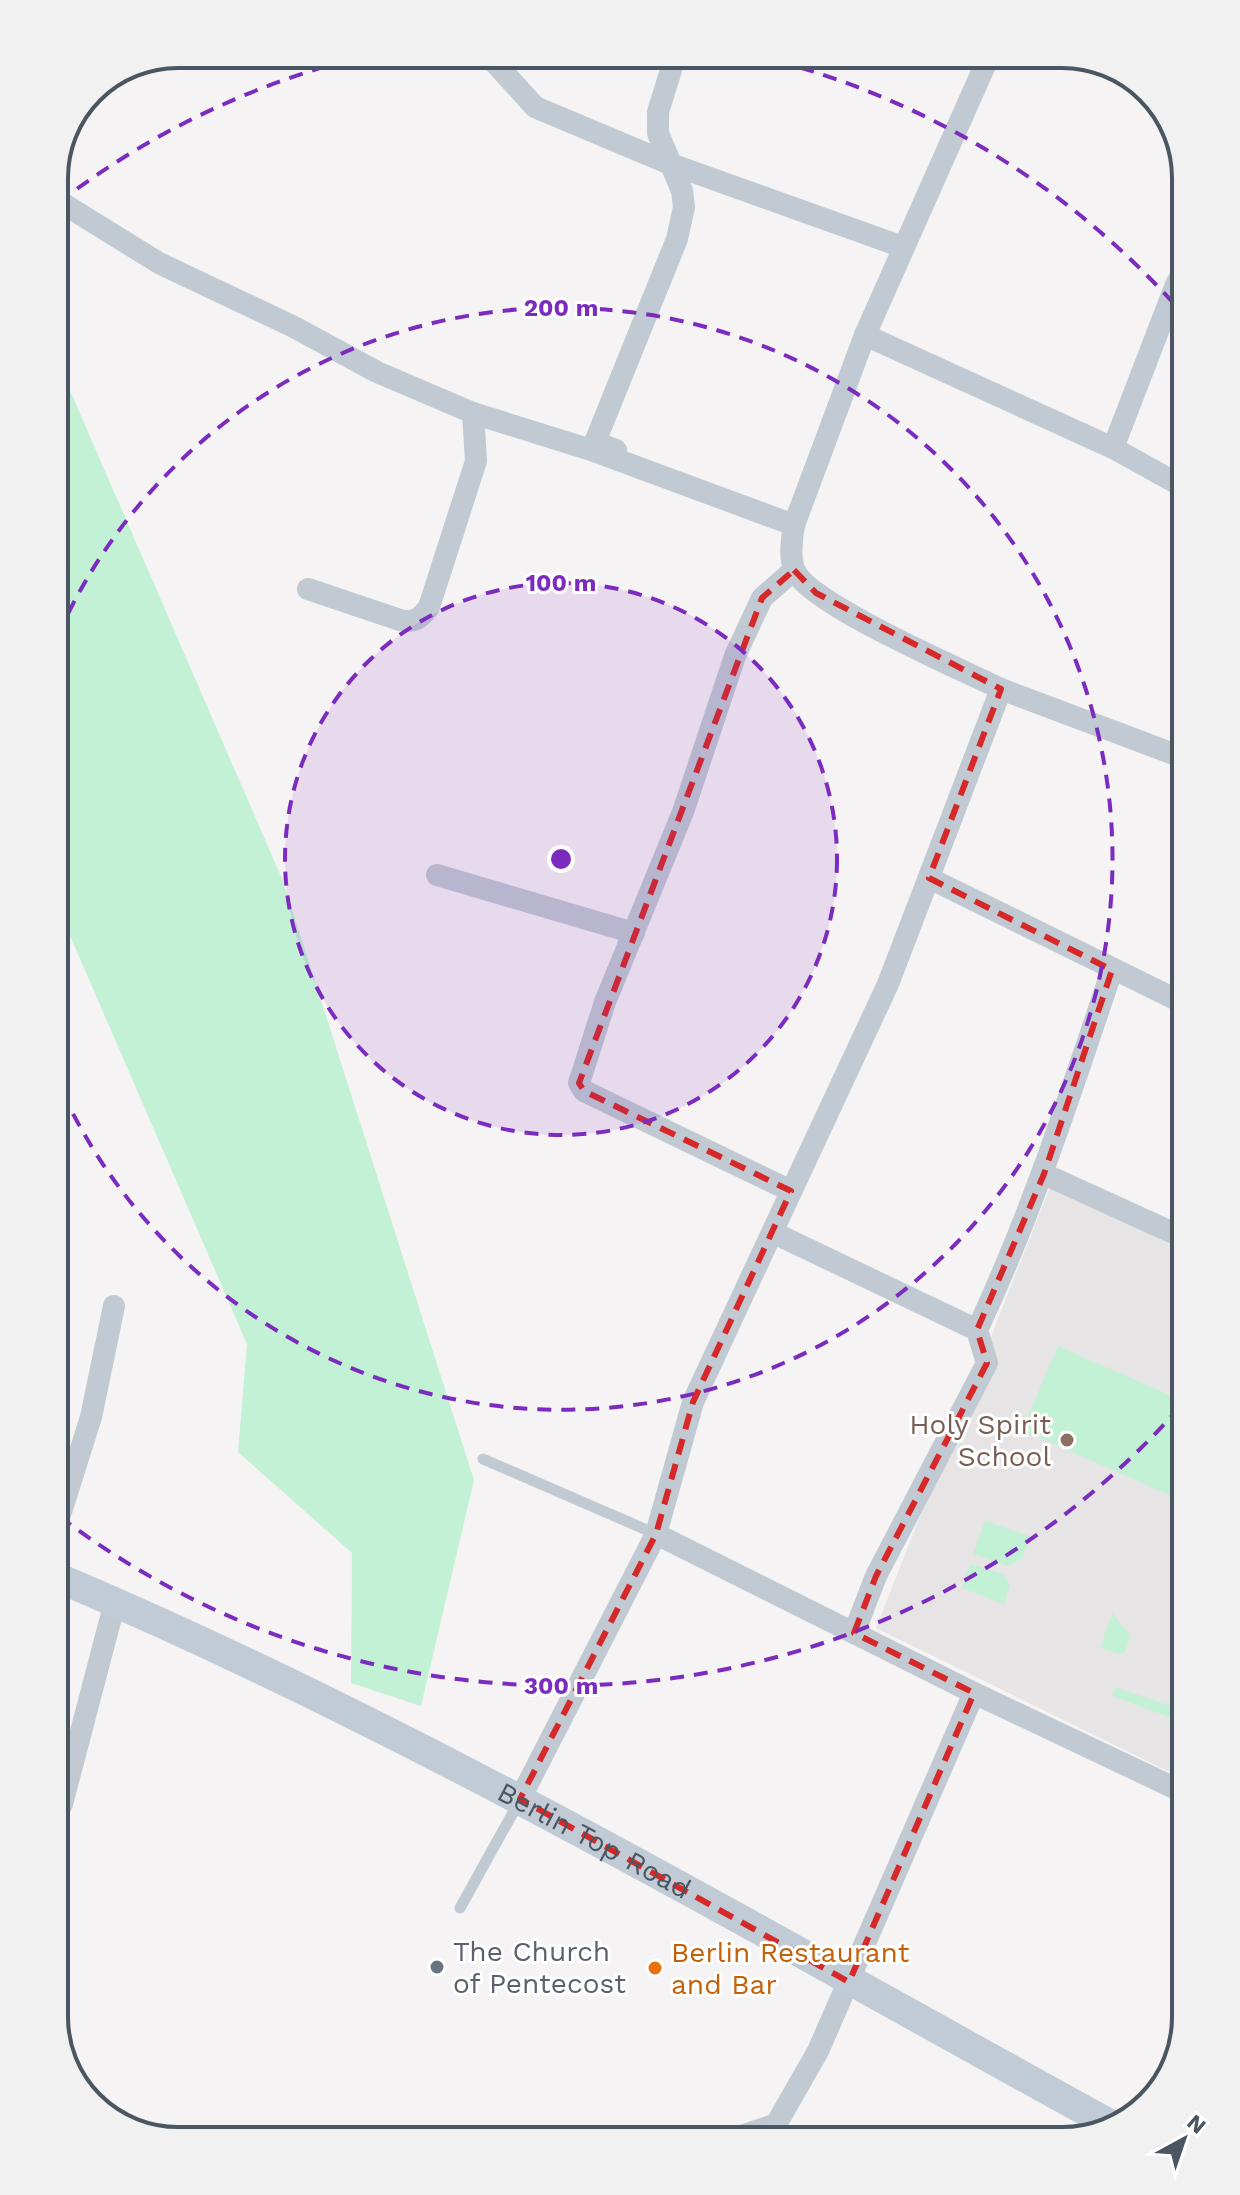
<svg xmlns="http://www.w3.org/2000/svg" width="1240" height="2195" viewBox="0 0 1240 2195" font-family="'Work Sans',sans-serif">
<style>
.education{fill:#e6e4e5}
.green{fill:#c3f1d5}
.lines{fill:none;stroke-linecap:round;stroke-linejoin:round}
.lane{stroke:#c1cad2;stroke-width:11}
.street{stroke:#c1cad2;stroke-width:22}
.secondary{stroke:#c1cbd6;stroke-width:30}
.marked{fill:none;stroke:#d62828;stroke-width:6;stroke-dasharray:16 10;stroke-linejoin:round}
.ring{fill:none;stroke:#7b2cbf;stroke-width:4;stroke-dasharray:14 10}
.education-dot{fill:#8d6e63;stroke:#fff;stroke-width:3}
.worship-dot{fill:#6b7280;stroke:#fff;stroke-width:3}
.food-dot{fill:#e8710a;stroke:#fff;stroke-width:3}
.labels{text-anchor:middle;dominant-baseline:central;stroke-width:6;stroke-linejoin:round;paint-order:stroke}
.education-label{font-size:28px;fill:#785e54;stroke:#fff;text-anchor:end}
.street-label{font-size:28px;fill:#4a5661;stroke:#fff}
.worship-label{font-size:28px;fill:#5b616d;stroke:#fff;text-anchor:start}
.food-label{font-size:28px;fill:#c56008;stroke:#fff;text-anchor:start}
.rim{fill:none;stroke:#4a5661;stroke-width:4}
.centre{fill:#7b2cbf;stroke:#fff;stroke-width:4}
.ring-label{font-size:24px;text-anchor:middle;font-weight:bold;fill:#7b2cbf;stroke:#fff;stroke-width:6;stroke-linejoin:round;paint-order:stroke}
</style>
<rect width="100%" height="100%" fill="#f5f3f3"/>
<polygon class="education" points="1052,1182 1182,1251 1184,1779 876,1628"/>
<g class="green">
<polygon points="55,356 283,881 474,1480 421,1706 351,1683 352,1553 238,1452 247,1344 58,908"/>
<polygon points="1058,1346 1183,1401 1183,1501 1022,1430"/>
<polygon points="985,1521 1029,1536 1023,1558 1007,1566 973,1554"/>
<polygon points="970,1564 1003,1574 1010,1585 1004,1604 962,1588"/>
<polygon points="1112,1613 1131,1636 1123,1655 1100,1648"/>
<polygon points="1115,1687 1177,1708 1174,1719 1112,1696"/>
</g>
<g class="lines">
<g class="lane">
<polyline points="483,1459 656,1534"/>
<polyline points="460,1908 520,1800"/>
</g>
<g class="street">
<polyline points="487,54 535,107 668,163 903,247"/>
<polyline points="54,198 159,263 294,327 377,372 473,413 591,450 794,525"/>
<polyline points="865,335 1113,448 1178,484"/>
<polyline points="1113,448 1177,282"/>
<polyline points="616,450 595,442 677,239 684,207 682,191 658,133 658,112 676,54"/>
<path d="M308 589 400 620C414 623 420 619 429 607L476 461 473 413"/>
<polyline points="1001,689 1179,756"/>
<polyline points="437,875 634,933"/>
<polyline points="929,878 1181,1002"/>
<polyline points="1044,1174 1182,1237"/>
<polyline points="791,1191 584,1091 579,1083 605,1002 683,812 735,656 762,598 794,570"/>
<polyline points="774,1233 977,1330"/>
<polyline points="61,1512 91,1417 114,1306"/>
<path d="M854 1633 876 1576 987 1363 977 1330C1032 1213 1071 1092 1112 970"/>
<path d="M974 1693 656 1534 693 1402 888 984 1001 689C963 670 806 603 794 569 789 556 792 538 794 525L865 335 990 54"/>
<polyline points="520,1799 656,1534"/>
<polyline points="62,1804 115,1602"/>
<polyline points="744,2135 777,2124"/>
<polyline points="770,2135 818,2051 974,1693 1185,1793"/>
</g>
<path class="secondary" id="s1" d="M61 1579C426 1734 768 1937 1115 2127"/>
</g>
<path class="marked" d="M794 570 816 593 1001 689 929 878 1112 970 1044 1174 977 1330 987 1363 876 1576 854 1633 974 1693 849 1982 520 1799 656 1534 693 1402 791 1191 584 1091 579 1083 762 598Z"/>
<circle cx="561" cy="859" r="276" fill="#7b2cbf" fill-opacity=".12"/>
<g class="ring">
<circle cx="561" cy="859" r="276"/>
<path d="M58 635A551 551 0 1 1 60 1087"/>
<path d="M1180 1407A827 827 0 0 1 63 1519M58 203A827 827 0 0 1 368 55M754 55A827 827 0 0 1 1176 306"/>
</g>
<circle class="education-dot" cx="1067" cy="1440" r="8"/>
<circle class="worship-dot" cx="437" cy="1967" r="8"/>
<circle class="food-dot" cx="655" cy="1968" r="8"/>
<g class="labels">
<g class="education-label">
<text x="1051" y="1424">Holy Spirit<tspan x="1051" dy="32">School</tspan></text>
</g>
<g class="street-label">
<text stroke="none"><textPath href="#s1" startOffset="594">Berlin Top Road</textPath></text>
</g>
<g class="worship-label">
<text x="453" y="1951">The Church<tspan x="453" dy="32">of Pentecost</tspan></text>
</g>
<g class="food-label">
<text x="671" y="1952">Berlin Restaurant<tspan x="671" dy="32">and Bar</tspan></text>
</g>
</g>
<path d="M0 0H1240V2195H0ZM178 68H1062A110 110 0 0 1 1172 178V2017A110 110 0 0 1 1062 2127H178A110 110 0 0 1 68 2017V178A110 110 0 0 1 178 68Z" fill="#f1f1f2" fill-rule="evenodd"/>
<path class="rim" d="M178 68H1062A110 110 0 0 1 1172 178V2017A110 110 0 0 1 1062 2127H178A110 110 0 0 1 68 2017V178A110 110 0 0 1 178 68Z"/>
<circle cx="561" cy="859" r="12" class="centre"/>
<g class="ring-label">
<text x="561" y="316">200 m</text>
<text x="561" y="591">100 m</text>
<text x="561" y="1694">300 m</text>
</g>
<g transform="translate(1184 2139) rotate(40)" stroke="#ffffff" stroke-width="6" paint-order="stroke">
<path d="M0-6L14 30L0 20L-14 30Z" fill="#4a5661"/>
<text y="-12" font-size="22" font-weight="bold" text-anchor="middle" fill="#4a5661">N</text>
</g>
</svg>
